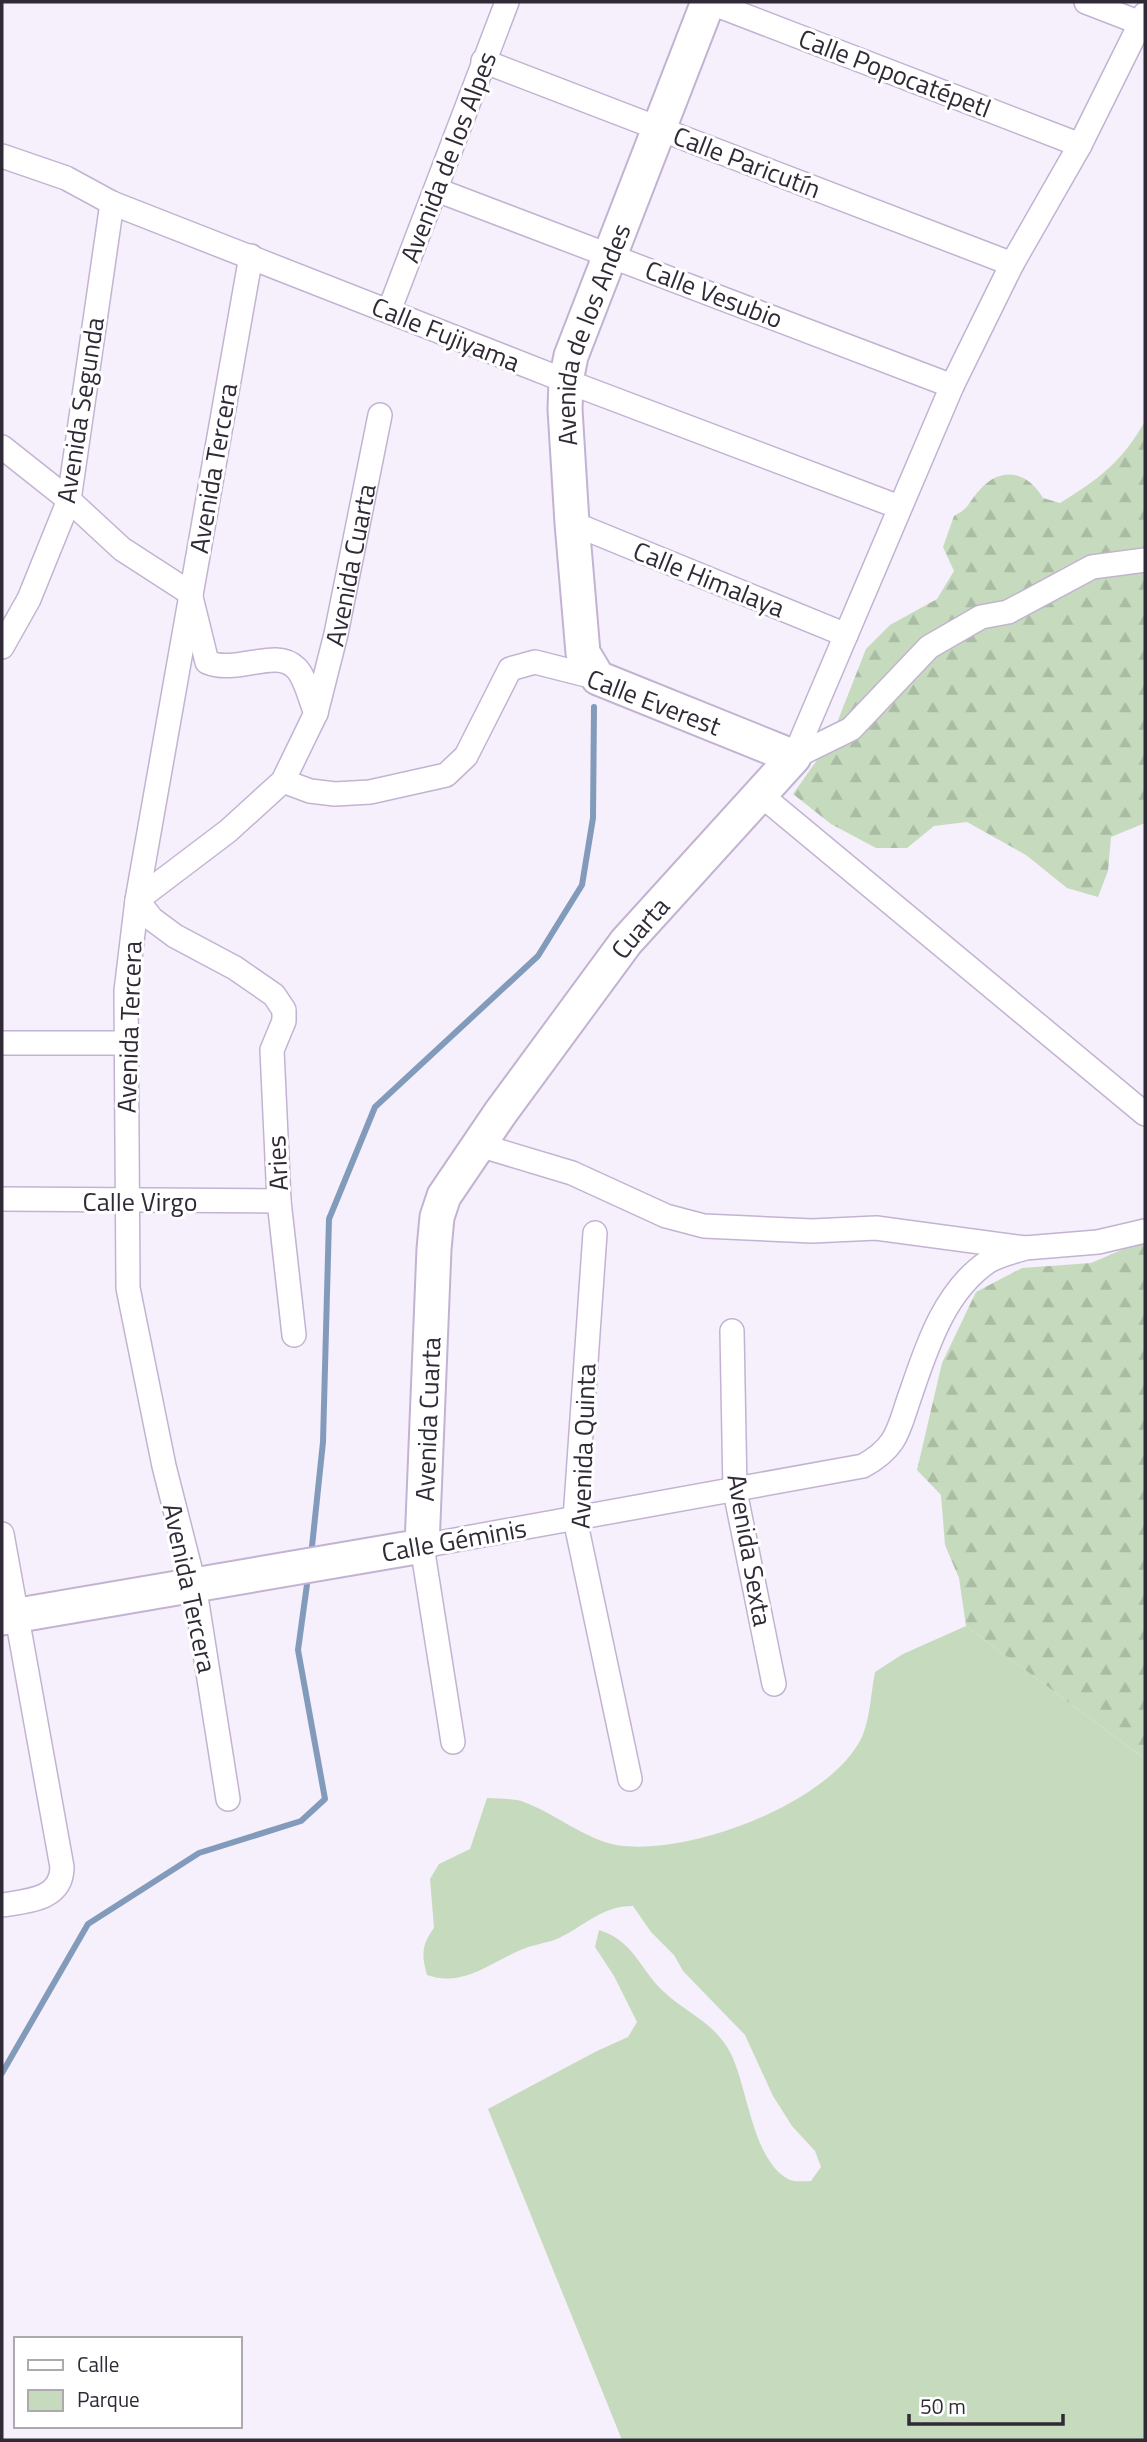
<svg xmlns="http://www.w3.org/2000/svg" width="1147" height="2442" viewBox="0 0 1147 2442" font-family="'Titillium Web',sans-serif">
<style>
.green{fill:#c6dbbd}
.forest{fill:url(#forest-firs)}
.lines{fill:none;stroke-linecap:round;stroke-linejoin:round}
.stream{stroke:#839bbb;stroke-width:6}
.street-casing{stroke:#c3b3d2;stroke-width:26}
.secondary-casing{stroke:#c3b3d2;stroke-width:37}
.street{stroke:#fff;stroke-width:23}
.secondary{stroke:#fff;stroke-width:33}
.labels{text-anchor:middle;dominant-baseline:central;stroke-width:6;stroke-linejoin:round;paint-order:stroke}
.street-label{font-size:26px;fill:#302a36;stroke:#fff}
</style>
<defs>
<pattern id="forest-firs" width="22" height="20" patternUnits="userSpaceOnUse" patternTransform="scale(1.75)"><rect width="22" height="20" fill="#c6dbbd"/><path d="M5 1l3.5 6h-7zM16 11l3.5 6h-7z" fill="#aabca3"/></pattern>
</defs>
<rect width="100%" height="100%" fill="#f6effc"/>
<path class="green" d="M966 1626 1145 1759V2440H622L488 2109 597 2051 628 2037 637 2022 614 1976 595 1947 599 1930C634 1941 639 1968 663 1991 686 2013 714 2022 730 2052 748 2086 752 2162 790 2180 795 2182 804 2181 811 2181L821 2167 815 2151 792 2126 773 2096 745 2035 683 1971 674 1955 651 1932 633 1906C602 1906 586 1925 559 1938 548 1943 535 1944 523 1949 491 1962 463 1988 427 1975 421 1955 422 1944 434 1928L430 1879 439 1864 470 1849 487 1798C499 1799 514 1798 524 1802 556 1814 583 1838 616 1845 686 1857 827 1805 861 1739 870 1721 871 1692 875 1672L903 1654Z"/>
<g class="forest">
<path d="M1145 421V823L1111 837 1108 871 1098 897 1067 888 1026 855 967 822 934 826 907 848H876L831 824 793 794 829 743 866 649 890 625 937 599 954 571 943 547 954 516C969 508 967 505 977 493 998 466 1026 469 1043 498L1060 503C1100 478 1122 462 1145 421Z"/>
<polygon points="1140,1242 1145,1242 1145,1759 966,1626 959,1578 945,1545 941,1495 917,1470 942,1363 976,1292 1022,1268 1091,1263"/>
</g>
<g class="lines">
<g class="stream">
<polyline points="311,1556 323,1442 329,1219 375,1107 538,956 582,885 593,818 594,707"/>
<polyline points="2,2073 88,1924 199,1853 301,1821 325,1799 298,1650 308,1577"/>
</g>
<g class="street-casing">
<g id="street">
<polyline points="709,2 1080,145"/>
<polyline points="1086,2 1143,24"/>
<polyline points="483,61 1012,264"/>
<polyline points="2,156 66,178 112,203 566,381 899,507"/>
<polyline points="437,190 952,386"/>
<polyline points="389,311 507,2"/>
<path d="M2 447 69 500 122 549 190 593 207 662C237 675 276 647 296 668 306 678 310 700 316 713"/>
<polyline points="572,523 846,635"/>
<polyline points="2,647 29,599 69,500 112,203"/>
<polyline points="794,757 952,386 1012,264 1080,145 1145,14"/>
<polyline points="794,757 851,729 929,647 981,617 1008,612 1092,567 1145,560"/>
<polyline points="283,781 310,791 335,794 370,792 446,775 466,756 510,669 535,662 598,678"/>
<polyline points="761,795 1145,1114"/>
<polyline points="2,1043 125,1043"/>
<polyline points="479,1145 572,1173 666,1216 704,1226 812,1231 876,1228 1025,1248 1098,1242 1145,1231"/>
<polyline points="2,1199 279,1201"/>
<polyline points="595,1233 575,1519 630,1779"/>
<polyline points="732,1331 735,1491 774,1684"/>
<path id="s1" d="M294 1335 279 1201 272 1050 284 1021V1010L274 995 235 968 175 936 152 919 137 900 228 831 283 781 316 713 336 634 380 415"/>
<path d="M2 1534 62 1867C62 1900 27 1901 2 1905"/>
<path d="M453 1742 422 1546 863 1466C899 1446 898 1429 911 1393 927 1346 945 1290 989 1261 999 1255 1013 1252 1025 1248"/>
<polyline points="228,1799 194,1584 164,1466 128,1288 126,991 137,900 251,256"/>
</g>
</g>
<g class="secondary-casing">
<g id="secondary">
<path id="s2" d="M2 1618 422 1546 434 1249 437 1217 444 1196 501 1112 626 942 794 757 598 678 583 653 572 523 565 409 566 381 571 356 708 2"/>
</g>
</g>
<use href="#street" class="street"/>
<use href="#secondary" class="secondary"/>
</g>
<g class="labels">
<g class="street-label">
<text transform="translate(895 73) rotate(21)">Calle Popocatépetl</text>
<text transform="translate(448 157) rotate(-69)">Avenida de los Alpes</text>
<text transform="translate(747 162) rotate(21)">Calle Paricutín</text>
<text transform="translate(714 294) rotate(21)">Calle Vesubio</text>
<text transform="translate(446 334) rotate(22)">Calle Fujiyama</text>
<text stroke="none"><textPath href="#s2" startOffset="1904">Avenida de los Andes</textPath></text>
<text transform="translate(80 410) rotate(-81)">Avenida Segunda</text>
<text transform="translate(213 468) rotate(-80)">Avenida Tercera</text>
<text stroke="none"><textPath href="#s1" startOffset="931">Avenida Cuarta</textPath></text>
<text transform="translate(709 579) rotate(22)">Calle Himalaya</text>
<text transform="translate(654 702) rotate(21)">Calle Everest</text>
<text stroke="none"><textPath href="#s2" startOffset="1110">Cuarta</textPath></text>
<text transform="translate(129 1027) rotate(-88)">Avenida Tercera</text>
<text transform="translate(277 1163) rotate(-93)">Aries</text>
<text x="140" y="1201">Calle Virgo</text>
<text stroke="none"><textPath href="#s2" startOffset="553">Avenida Cuarta</textPath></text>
<text transform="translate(583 1446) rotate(-88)">Avenida Quinta</text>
<text transform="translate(454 1540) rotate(-10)">Calle Géminis</text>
<text transform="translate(750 1550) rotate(80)">Avenida Sexta</text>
<text transform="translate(190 1588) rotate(78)">Avenida Tercera</text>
</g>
</g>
<rect width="1147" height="2442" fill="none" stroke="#302a36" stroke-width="7"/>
<rect x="14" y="2337" width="228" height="91" fill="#ffffff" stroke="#acaaaf" stroke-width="2"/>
<rect x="28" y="2360" width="35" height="10" fill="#ffffff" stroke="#acaaaf" stroke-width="2"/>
<text x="77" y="2372" font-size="21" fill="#302a36">Calle</text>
<rect x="28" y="2390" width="35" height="21" fill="#c6dbbd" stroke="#acaaaf" stroke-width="2"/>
<text x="77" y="2407" font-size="21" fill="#302a36">Parque</text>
<path d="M909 2414v10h154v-10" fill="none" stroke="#302a36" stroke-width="3.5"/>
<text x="920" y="2414" font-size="21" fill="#302a36" stroke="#ffffff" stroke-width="5" paint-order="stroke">50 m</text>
</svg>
